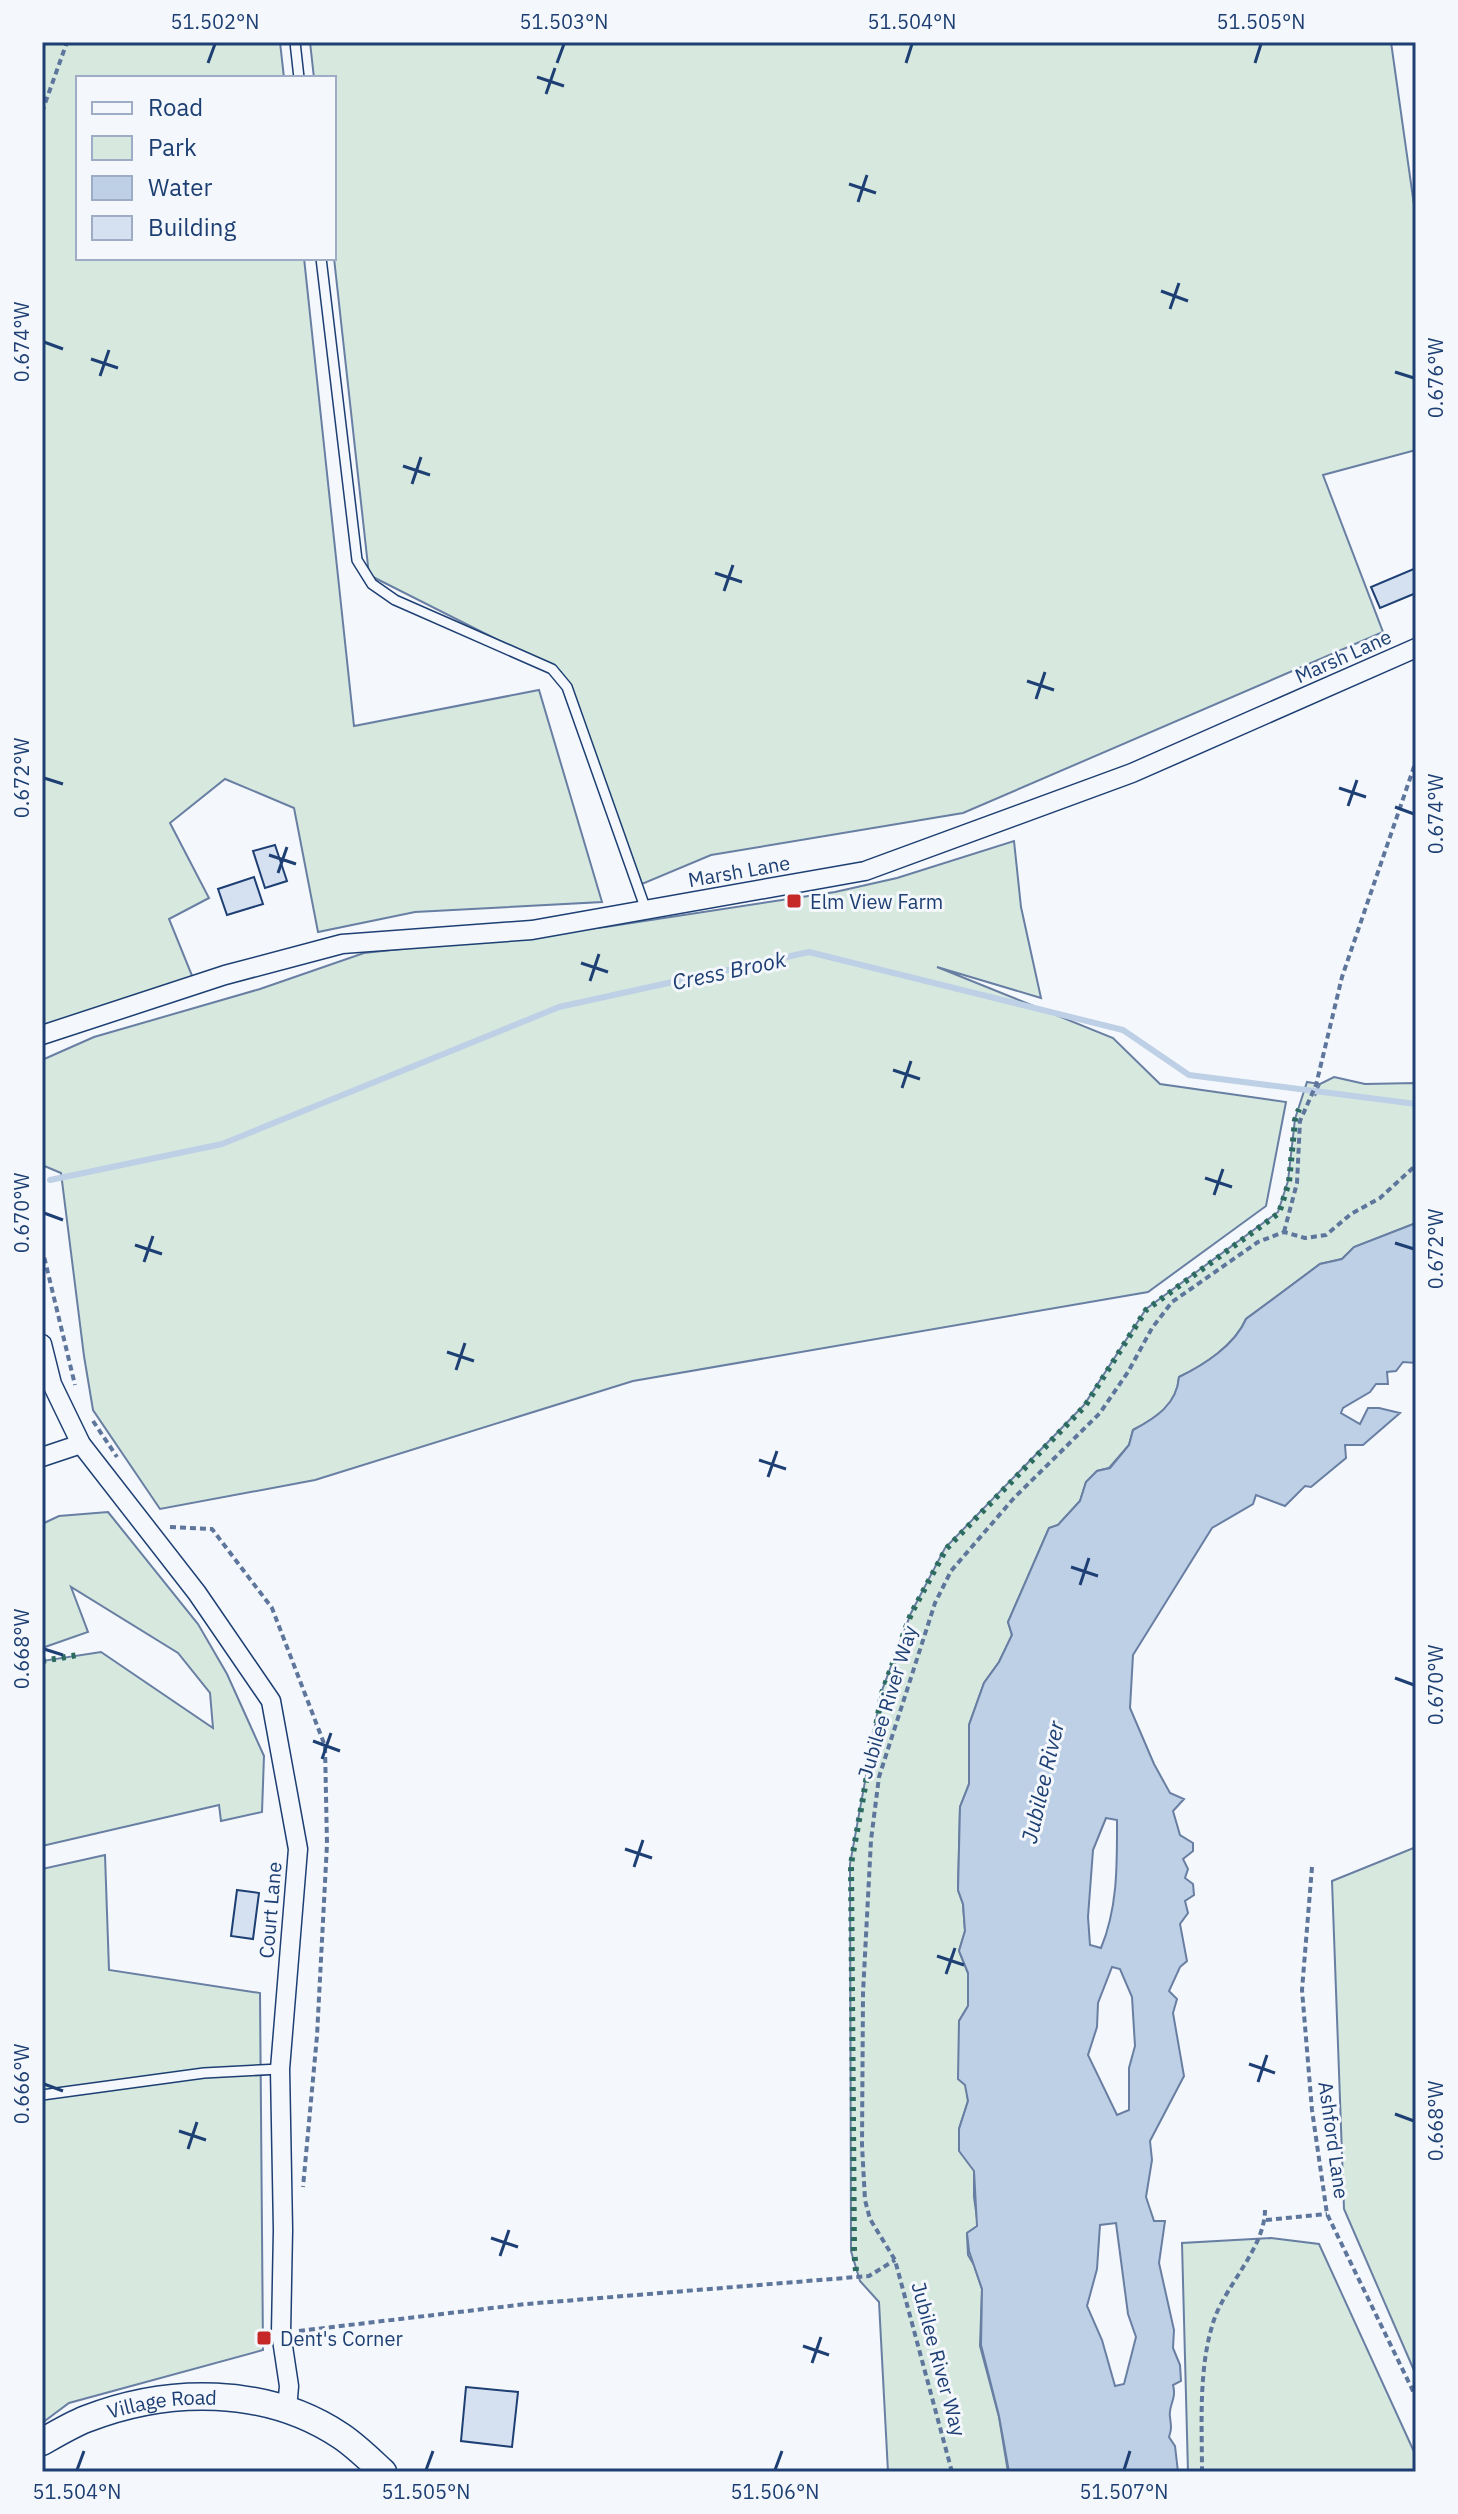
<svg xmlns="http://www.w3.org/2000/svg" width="1458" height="2514" viewBox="0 0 1458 2514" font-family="'IBM Plex Sans',sans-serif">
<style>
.green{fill:#d7e8df;stroke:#687fa3;stroke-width:2}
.water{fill:#bed0e5;stroke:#687fa3;stroke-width:2;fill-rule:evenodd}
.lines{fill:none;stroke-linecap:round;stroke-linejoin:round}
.stream{stroke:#bed0e5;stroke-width:6}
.building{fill:#d5e0f0;stroke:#1d3f73;stroke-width:2}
.service-casing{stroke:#1d3f73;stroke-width:12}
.minor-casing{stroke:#1d3f73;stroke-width:21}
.secondary-casing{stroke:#1d3f73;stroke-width:29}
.path{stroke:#5e769c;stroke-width:4;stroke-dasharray:6 4;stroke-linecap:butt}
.service{stroke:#f4f7fb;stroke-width:9}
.minor{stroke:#f4f7fb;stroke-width:18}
.secondary{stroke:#f4f7fb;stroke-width:26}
.hedge{stroke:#2c6c60;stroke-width:6;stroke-dasharray:4 6;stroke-linecap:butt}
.ticks{fill:none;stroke:#1d3f73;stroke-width:3}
.poi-dot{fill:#c62828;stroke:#f4f7fb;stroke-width:3}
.labels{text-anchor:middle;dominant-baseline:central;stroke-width:6;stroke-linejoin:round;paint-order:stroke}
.street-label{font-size:20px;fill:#1d3f73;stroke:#f4f7fb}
.poi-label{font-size:20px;fill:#1d3f73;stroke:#f4f7fb;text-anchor:start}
.water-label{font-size:22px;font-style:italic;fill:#1d3f73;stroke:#f4f7fb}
.neatline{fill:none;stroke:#1d3f73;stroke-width:3}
.ticks-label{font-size:20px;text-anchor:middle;fill:#1d3f73}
</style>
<rect width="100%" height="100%" fill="#f4f7fb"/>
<g class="green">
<polygon points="42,42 280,42 284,78 78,78 78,258 304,258 354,726 539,690 602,902 415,912 318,932 294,808 225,779 170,823 209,898 169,919 193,978 42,1026"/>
<polygon points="310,42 1391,42 1416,219 1416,450 1323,475 1383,632 963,813 711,855 642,884 561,672 369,575 334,258 334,78 314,78"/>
<polygon points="1014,841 1021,907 1041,998 937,967 1113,1038 1160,1084 1286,1102 1266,1206 1148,1292 633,1381 315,1480 160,1509 93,1410 84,1356 61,1173 42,1165 42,1060 94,1037 260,989 364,953 605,927 835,892 897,878"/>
<path d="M1334 1077 1365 1084 1416 1083V1223L1354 1247 1342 1259 1320 1264 1246 1319C1235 1345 1204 1365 1179 1377 1177 1405 1156 1418 1133 1430L1129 1445 1109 1468 1097 1471 1086 1482 1080 1501 1058 1525 1049 1528 1008 1622 1012 1635 999 1662 984 1683 969 1725V1784L960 1807 958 1890 963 1904 965 1931 959 1951 968 1973V2006L959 2021 968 2101 959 2129 974 2170V2197L978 2226 967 2233 968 2255 974 2265 982 2289 980 2346 999 2417 1008 2472H888L879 2302 860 2281 851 2251 850 1864 881 1693 911 1613 945 1548 1084 1405 1146 1309 1278 1212 1288 1181 1295 1119 1307 1082 1319 1084 1315 1096 1320 1084Z"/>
<polygon points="108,1512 198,1624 227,1674 264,1756 262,1812 221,1821 219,1805 42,1846 42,1661 101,1652 213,1728 210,1693 178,1653 71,1587 88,1632 42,1648 42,1524 59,1516"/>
<polygon points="1416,1847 1416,2375 1344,2209 1332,1881"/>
<polygon points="105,1855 109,1970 260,1993 263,2350 69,2403 42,2423 42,1869"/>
<polygon points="1271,2238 1319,2244 1416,2456 1416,2472 1188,2472 1182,2243"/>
</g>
<path class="water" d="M1416 1223V1363L1403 1362 1396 1371 1387 1372 1388 1384H1376L1370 1392 1343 1408 1341 1413 1360 1424 1368 1408H1379L1400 1413 1363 1445H1345L1346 1458 1311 1487 1305 1486 1285 1506 1256 1495 1253 1504 1212 1528 1133 1655 1130 1708 1154 1764 1170 1793 1184 1799 1173 1811 1180 1835 1193 1843V1851L1183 1859 1188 1869 1185 1878 1193 1884 1194 1895 1185 1901 1188 1913 1180 1924 1187 1961 1180 1967 1169 1991 1177 1999 1173 2013 1184 2076 1150 2141 1152 2160 1146 2197 1154 2221H1165L1159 2263 1174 2330 1173 2348 1180 2365 1181 2381 1173 2385C1177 2400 1168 2405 1170 2417 1171 2426 1172 2428 1169 2437L1175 2446 1178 2472H1009L999 2416 981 2345 982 2289 969 2251 967 2233 977 2226 974 2171 959 2151V2129L968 2101 965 2085 958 2079 959 2021 968 2006V1973L959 1951 965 1931 963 1904 958 1890 960 1807 969 1784V1725L984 1683 999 1662 1012 1635 1008 1622 1049 1528 1058 1525 1080 1501 1086 1482 1097 1471 1110 1468 1129 1445 1133 1430C1156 1418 1177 1404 1179 1377 1204 1365 1235 1345 1246 1319L1320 1264 1342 1259 1354 1247ZM1106 1818 1117 1820C1117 1864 1118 1907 1101 1948L1090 1945 1088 1917 1093 1850ZM1112 1967 1120 1969 1132 1997 1135 2046 1129 2068V2110L1117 2115 1088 2055 1097 2027 1098 2003ZM1116 2223 1128 2314 1136 2337 1124 2384 1115 2386 1102 2340 1087 2306 1097 2269 1100 2225Z"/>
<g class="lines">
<polyline class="stream" points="50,1180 222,1144 559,1007 809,952 1123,1030 1189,1075 1416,1104"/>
</g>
<g class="building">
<polygon points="1416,568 1416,593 1380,608 1371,587"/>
<polygon points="275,845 287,881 265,888 253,851"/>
<polygon points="254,877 263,904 227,915 218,889"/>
<polygon points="237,1890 259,1893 253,1939 231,1936"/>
<polygon points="466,2387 518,2392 512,2447 461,2441"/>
</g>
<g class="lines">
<g class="service-casing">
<g id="service">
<polyline points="295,42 299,78"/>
<polyline points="321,258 357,560 372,584 395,600 552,669 567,687 646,910"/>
<polyline points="42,2095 204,2073 280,2069"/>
</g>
</g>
<g class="minor-casing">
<g id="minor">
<polyline points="42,1035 225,975 342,944 532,930 865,871 1132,773 1416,648"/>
<polyline points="42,1344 52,1384 81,1444 197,1593 271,1701 298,1849 280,2069 283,2230 281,2333 289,2386 287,2409"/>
<polyline points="42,1457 81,1444"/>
</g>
</g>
<g class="secondary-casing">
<g id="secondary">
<path id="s1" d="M42 2442C56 2434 71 2425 86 2419 168 2387 266 2386 341 2436 356 2446 370 2460 383 2472"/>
</g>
</g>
<g class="path">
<polyline points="42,112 67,42"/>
<polyline points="1284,1232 1297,1183 1300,1121 1316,1085 1342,977 1416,761"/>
<polyline points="42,1248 75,1385"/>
<polyline points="93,1421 117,1457"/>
<polyline points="170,1527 212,1529 272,1608 325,1746 327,1844 317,2036 303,2187"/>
<polyline points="1312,1867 1302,1990 1312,2110 1327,2214 1416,2397"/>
<polyline points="1266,2220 1327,2214"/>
<polyline points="299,2331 526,2304 869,2276 895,2260"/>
<polyline points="952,2472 895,2260 870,2219 865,2200 862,2145 863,1993 871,1840 879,1777 935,1603 951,1571 1014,1498 1100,1413 1128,1372 1152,1328 1172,1302 1258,1242 1284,1232 1305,1238 1326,1235 1351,1214 1380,1198 1416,1165"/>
<path d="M1202 2472C1202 2422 1198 2365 1215 2317 1228 2283 1265 2246 1265 2210"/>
</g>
<use href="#service" class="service"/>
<use href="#minor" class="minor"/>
<use href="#secondary" class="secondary"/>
<g class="hedge">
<polyline points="42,1661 78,1655"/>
<polyline points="856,2271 854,2250 851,1864 882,1693 911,1614 946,1549 1085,1406 1146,1310 1279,1213 1289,1182 1295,1120 1299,1109"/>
</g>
</g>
<path class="ticks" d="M208 63 215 44M557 63 564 44M906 63 912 44M1255 63 1261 44M537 77 564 86M546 94 555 68M849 184 876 193M858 202 867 175M1161 291 1188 301M1170 309 1179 283M44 342 63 349M91 359 118 368M1395 372 1414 378M100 376 109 350M403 466 430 475M412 484 421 457M715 573 742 582M724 591 733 565M1027 681 1054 690M1036 699 1045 672M44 778 63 784M1339 788 1366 797M1348 806 1357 780M1395 807 1414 814M269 855 296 864M278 873 287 847M581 963 608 972M590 981 599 954M893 1070 920 1079M902 1088 911 1061M1205 1178 1232 1187M1214 1195 1223 1169M44 1213 63 1220M1395 1243 1414 1249M135 1245 162 1254M144 1262 153 1236M447 1352 474 1361M456 1370 465 1343M759 1460 786 1469M768 1477 777 1451M1071 1567 1098 1576M1080 1585 1089 1558M44 1649 63 1655M1395 1678 1414 1685M313 1741 340 1751M322 1759 331 1733M625 1849 652 1858M634 1867 643 1840M937 1956 964 1965M946 1974 955 1948M1249 2064 1275 2073M1258 2082 1267 2055M44 2084 63 2091M1395 2114 1414 2121M179 2131 206 2140M188 2149 197 2122M491 2238 518 2247M500 2256 509 2230M803 2346 829 2355M812 2363 821 2337M77 2470 84 2451M426 2470 433 2451M775 2470 782 2451M1124 2470 1130 2451"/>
<g class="poi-dot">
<rect x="786" y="893" width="16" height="16" rx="4"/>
<rect x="256" y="2330" width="16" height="16" rx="4"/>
</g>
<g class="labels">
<g class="street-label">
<text transform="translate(1343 656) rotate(-24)">Marsh Lane</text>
<text transform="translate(739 871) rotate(-10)">Marsh Lane</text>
<text transform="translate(887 1702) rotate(-73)">Jubilee River Way</text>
<text transform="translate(270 1910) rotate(-85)">Court Lane</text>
<text transform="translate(1334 2140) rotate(82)">Ashford Lane</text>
<text transform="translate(939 2359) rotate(75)">Jubilee River Way</text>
<text stroke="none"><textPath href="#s1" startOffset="128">Village Road</textPath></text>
</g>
<g class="poi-label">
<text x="810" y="901">Elm View Farm</text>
<text x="280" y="2338">Dent's Corner</text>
</g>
<g class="water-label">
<text transform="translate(729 970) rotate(-12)">Cress Brook</text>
<text transform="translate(1042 1782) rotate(-77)">Jubilee River</text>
</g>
</g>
<rect width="1458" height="2514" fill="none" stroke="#f4f7fb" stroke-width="88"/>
<rect x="76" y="76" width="260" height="184" fill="#f4f7fb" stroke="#9eadc5" stroke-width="2"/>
<rect x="92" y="102" width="40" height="12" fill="#f4f7fb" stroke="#9eadc5" stroke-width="2"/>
<text x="148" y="116" font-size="24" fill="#1d3f73">Road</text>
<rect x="92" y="136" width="40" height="24" fill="#d7e8df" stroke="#9eadc5" stroke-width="2"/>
<text x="148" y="156" font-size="24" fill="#1d3f73">Park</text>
<rect x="92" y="176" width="40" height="24" fill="#bed0e5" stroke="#9eadc5" stroke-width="2"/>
<text x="148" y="196" font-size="24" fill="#1d3f73">Water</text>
<rect x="92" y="216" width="40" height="24" fill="#d5e0f0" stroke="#9eadc5" stroke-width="2"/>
<text x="148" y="236" font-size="24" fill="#1d3f73">Building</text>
<rect x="44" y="44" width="1370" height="2426" class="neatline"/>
<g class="ticks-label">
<text x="215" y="29">51.502°N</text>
<text x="564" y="29">51.503°N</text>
<text x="912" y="29">51.504°N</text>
<text x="1261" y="29">51.505°N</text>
<text transform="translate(22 342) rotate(-90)" y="7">0.674°W</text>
<text transform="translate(1436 378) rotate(-90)" y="7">0.676°W</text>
<text transform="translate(22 778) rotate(-90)" y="7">0.672°W</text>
<text transform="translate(1436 814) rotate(-90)" y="7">0.674°W</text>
<text transform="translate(22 1213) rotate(-90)" y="7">0.670°W</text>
<text transform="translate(1436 1249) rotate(-90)" y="7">0.672°W</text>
<text transform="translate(22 1649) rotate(-90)" y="7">0.668°W</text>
<text transform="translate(1436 1685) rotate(-90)" y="7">0.670°W</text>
<text transform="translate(22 2084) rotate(-90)" y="7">0.666°W</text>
<text transform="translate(1436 2121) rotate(-90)" y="7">0.668°W</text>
<text x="77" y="2499">51.504°N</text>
<text x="426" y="2499">51.505°N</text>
<text x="775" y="2499">51.506°N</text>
<text x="1124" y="2499">51.507°N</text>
</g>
</svg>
